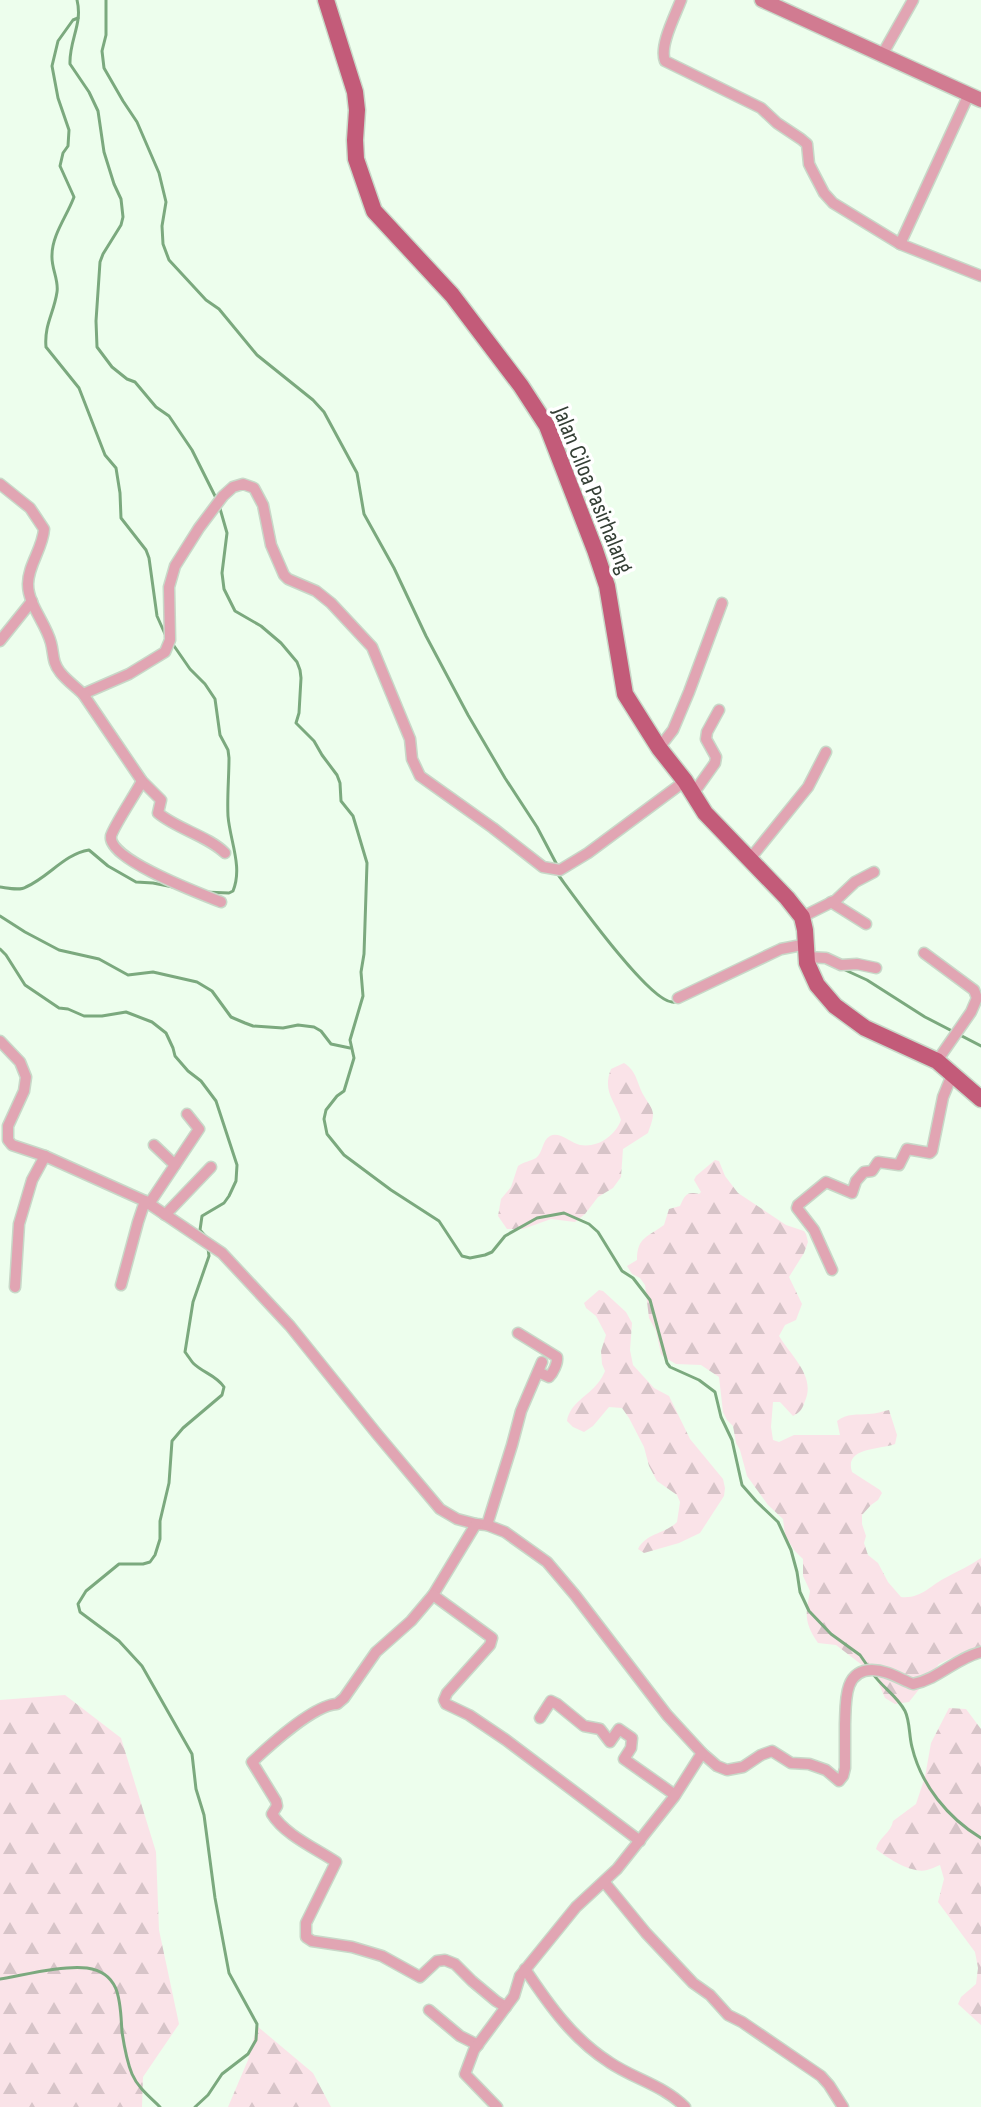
<svg xmlns="http://www.w3.org/2000/svg" width="981" height="2107" viewBox="0 0 981 2107" font-family="'Sofia Sans Condensed',sans-serif">
<style>
.forest{fill:url(#forest-firs)}
.lines{fill:none;stroke-linecap:round;stroke-linejoin:round}
.stream{stroke:#7ba97e;stroke-width:3}
.street-casing{stroke:#c8d8c8;stroke-width:13}
.secondary-casing{stroke:#c8d8c8;stroke-width:17}
.primary-casing{stroke:#c8d8c8;stroke-width:19}
.street{stroke:#e1a5b3;stroke-width:10}
.secondary{stroke:#d17b91;stroke-width:14}
.primary{stroke:#c35b79;stroke-width:16}
.labels{text-anchor:middle;dominant-baseline:central;stroke-width:7;stroke-linejoin:round;paint-order:stroke}
.street-label{font-size:24px;fill:#343f35;stroke:#fff}
</style>
<defs>
<pattern id="forest-firs" width="22" height="20" patternUnits="userSpaceOnUse" patternTransform="scale(2)"><rect width="22" height="20" fill="#fae3e8"/><path d="M5 1l3.5 6h-7zM16 11l3.5 6h-7z" fill="#d7c4c8"/></pattern>
</defs>
<rect width="100%" height="100%" fill="#edfeed"/>
<g class="forest">
<path d="M624 1063C637 1071 637 1084 644 1096 648 1103 652 1106 653 1114 653 1120 650 1127 648 1133L623 1149 621 1177 613 1188 598 1197 585 1214 575 1222 551 1219 523 1229H507L498 1216 501 1199 511 1187 518 1166C523 1162 531 1161 536 1158 543 1153 542 1140 550 1136 559 1131 571 1143 580 1145 598 1148 615 1136 621 1120 615 1100 602 1092 611 1069Z"/>
<path d="M715 1160 719 1161 725 1176 738 1193 786 1225 804 1231 806 1234 808 1242 804 1253 789 1277 802 1304 796 1320 785 1325 779 1336C791 1356 816 1376 805 1401 802 1409 801 1412 793 1416L780 1402H773L771 1427 773 1440 779 1442 794 1435H840L837 1421C847 1413 857 1415 869 1414 876 1414 883 1411 889 1410L897 1435 895 1444C879 1450 844 1447 852 1472L880 1490 882 1493 878 1500 871 1505 862 1515V1524L866 1536 864 1543 868 1555 878 1563 888 1582 901 1597C922 1599 930 1585 947 1577 960 1570 968 1567 981 1558V1649L968 1650 939 1664 909 1702 895 1704 885 1698 875 1675 836 1645 818 1643C803 1621 806 1614 810 1591L803 1576V1559L794 1550 785 1535 783 1519 768 1505 747 1476 740 1450 736 1443 733 1426 727 1420 723 1412 719 1377 701 1365 676 1364 664 1357 661 1354 656 1331 649 1318 645 1285 640 1278 632 1274 627 1266 637 1260C637 1237 648 1237 664 1225L669 1209 680 1206C685 1195 687 1191 699 1194L701 1192 694 1180 696 1176Z"/>
<path d="M599 1290 603 1291 626 1312 632 1323 630 1350 633 1365 654 1388 669 1396 690 1439 723 1479 725 1488 724 1496 700 1533 679 1543 644 1553 638 1549C646 1533 665 1534 677 1522L680 1502 677 1495 657 1481 649 1466 644 1447 629 1418 622 1408 609 1407 593 1426 584 1432 573 1427 567 1421C570 1403 588 1396 598 1383 600 1381 604 1374 605 1371L602 1364 601 1351 606 1335 596 1316 586 1308 584 1303Z"/>
<polygon points="65,1695 121,1738 156,1852 159,1930 179,2024 143,2077 142,2107 0,2107 0,1700"/>
<path d="M949 1708 966 1709 981 1729V2025L958 2004 961 1997 976 1984 978 1968 975 1952 938 1902 944 1879 940 1865C935 1867 931 1869 927 1870 912 1874 887 1858 876 1849 879 1837 891 1833 893 1821L916 1804 925 1777 931 1743Z"/>
<polygon points="257,2026 313,2073 331,2107 228,2107 248,2060"/>
</g>
<g class="lines">
<g class="stream">
<path d="M77 0C83 24 69 40 70 64L89 92 98 111 104 152 114 184 121 199 123 217 121 225 103 254 100 262 96 321 97 347 112 367 127 379 135 382 156 407 169 416 192 450 216 498"/>
<polyline points="106,0 106,35 102,51 104,68 123,101 137,122 159,173 166,202 162,226 163,244 169,260 206,300 219,309 257,355 313,400 324,412 357,473 364,514 394,568 426,636 468,715 505,778 537,827 557,865"/>
<path d="M78 18 73 20 58 41 52 66 58 98 69 130 68 146 63 153 60 166 74 197C67 216 52 235 52 255 51 268 59 280 57 292 54 313 44 325 46 347L79 388 105 455 116 468 120 493 121 518 146 550 149 558 157 616 165 634"/>
<polyline points="219,505 227,533 222,573 224,589 235,611 261,626 281,643 297,662 300,670 301,678 299,713 296,723 314,741 322,755 337,775 340,783 341,801 353,816 367,863 364,954 361,972 363,996 350,1040 354,1058 344,1091 337,1096 326,1110 324,1119 327,1134 344,1155 391,1190 439,1221 462,1256 470,1258 485,1255 492,1252 505,1236 537,1218 564,1213 589,1224 598,1232 622,1271 633,1278 650,1300 667,1363 670,1367 699,1380 715,1392 721,1417 732,1440 742,1485 756,1501 778,1522 791,1550 797,1572 800,1592 809,1611 831,1634 860,1655 869,1668"/>
<path d="M172 643 190 669 205 684 215 699 220 735 228 750 229 758C229 777 227 797 228 816 230 841 243 867 233 891L229 893 204 892"/>
<path d="M559 873V876C576 899 648 1000 672 1002 674 1003 676 1002 678 1001"/>
<path d="M0 887C8 888 20 891 26 887 49 877 64 854 89 850L108 866 136 882 153 883 173 887"/>
<polyline points="0,916 25,932 59,950 99,959 128,975 153,972 197,982 212,991 231,1017 245,1023 253,1026 283,1028 298,1025 314,1027 321,1031 331,1044 350,1048"/>
<polyline points="0,949 6,955 25,985 59,1008 68,1009 84,1016 102,1016 126,1012 152,1022 166,1033 173,1048 175,1056 188,1071 201,1081 216,1101 237,1165 236,1181 229,1196 224,1203 202,1216 200,1230 207,1238"/>
<polyline points="843,969 867,980 925,1017 981,1046"/>
<path d="M873 1674C883 1688 897 1696 905 1711 910 1721 909 1736 912 1747 921 1785 948 1818 981 1838"/>
<path d="M0 1979C24 1975 63 1965 87 1968 122 1973 120 2004 122 2032 124 2045 127 2062 132 2074 138 2088 150 2097 160 2107"/>
<path d="M195 2107 208 2095 222 2074 248 2054 256 2040 257 2024 229 1973 215 1898 204 1815 196 1789 192 1754 142 1666 119 1641 80 1612 78 1604 86 1591 119 1564H143L150 1562 155 1555 160 1539V1521L169 1483 172 1441 183 1428 222 1395 224 1387C216 1375 203 1373 193 1363 192 1362 186 1353 185 1352L193 1302 209 1256 208 1248"/>
</g>
<g class="street-casing">
<g id="street">
<path d="M681 0C675 16 659 46 665 61L761 108 777 123 801 139 807 144 809 164 812 170 824 193 833 203 900 244"/>
<polyline points="882,55 913,0"/>
<polyline points="969,94 900,244 981,276"/>
<path d="M0 484 30 508 44 529C43 548 28 565 28 584 28 605 46 623 51 643 54 654 52 662 60 672 66 680 76 687 83 694L129 674 165 652 170 640 169 587 175 566 199 528 223 496 233 487 243 484 254 488 263 505 271 545 284 575 288 579 316 591 331 603 372 647 410 739 412 759 420 776 493 828 543 867 560 870 588 853 685 781"/>
<polyline points="0,641 32,601"/>
<path d="M83 694 142 781 161 800 158 813C177 829 208 836 225 853"/>
<polyline points="659,748 673,730 689,692 722,603"/>
<path d="M142 781C136 793 113 827 111 836 107 859 201 894 221 902"/>
<polyline points="693,794 715,763 716,757 706,739 707,732 719,710"/>
<polyline points="749,860 808,787 826,752"/>
<polyline points="831,902 866,924"/>
<polyline points="802,917 836,900 855,882 874,872"/>
<polyline points="924,953 974,990 977,998 971,1012 937,1061"/>
<polyline points="807,957 826,958 841,965 857,964 876,968"/>
<polyline points="678,998 781,949 807,944"/>
<path d="M0 1041 20 1062 26 1077 24 1091 8 1126V1140L12 1145 45 1156 145 1201 222 1253 290 1326 377 1434 440 1509 457 1519 476 1524 487 1525 505 1532 547 1562 575 1595 667 1715 702 1753 717 1766 727 1770 743 1767 761 1755 772 1751 791 1763 809 1764 826 1770 839 1781 843 1776 845 1768C845 1753 845 1739 845 1724 846 1703 843 1670 872 1670 887 1670 900 1679 913 1684 939 1679 956 1658 981 1652"/>
<polyline points="175,1165 199,1129 187,1114"/>
<polyline points="149,1204 175,1165 154,1145"/>
<polyline points="165,1215 211,1167"/>
<polyline points="832,1270 814,1230 797,1208 798,1205 826,1182 852,1193 856,1181 864,1172 872,1171 878,1162 899,1165 907,1149 930,1153 932,1151 943,1097 952,1075"/>
<polyline points="121,1285 138,1222 145,1201"/>
<polyline points="15,1287 19,1224 32,1180 45,1156"/>
<path d="M518 1333 557 1357C558 1363 553 1373 549 1377L538 1372"/>
<path d="M476 1524 433 1595 411 1621 376 1652 344 1698 337 1704C314 1705 270 1745 252 1762L276 1801 277 1806 272 1814C285 1835 315 1848 336 1862L306 1923V1937L312 1941 352 1947 382 1956 420 1977 437 1961 445 1960 455 1964 472 1981 496 2001 506 2007"/>
<polyline points="487,1525 512,1445 521,1411 542,1362"/>
<polyline points="433,1595 492,1638 490,1645 447,1693 444,1700 446,1704 469,1715 506,1740 640,1841"/>
<polyline points="540,1718 551,1701 557,1704 584,1726 600,1729 610,1742 619,1729 632,1738 631,1748 624,1759 675,1795"/>
<polyline points="605,1883 646,1933 693,1983 710,1995 728,2015 742,2022 821,2076 829,2085 843,2107"/>
<path d="M525 1969C549 2005 573 2039 609 2062 634 2079 663 2085 685 2107"/>
<polyline points="429,2010 460,2036 478,2045"/>
<polyline points="497,2107 465,2074 474,2050 514,1996 520,1976 576,1907 617,1869 674,1797 702,1753"/>
</g>
</g>
<g class="secondary-casing">
<polyline id="secondary" points="762,0 981,100"/>
</g>
<g class="primary-casing">
<polyline id="primary" points="326,0 355,92 357,110 355,140 356,159 374,211 452,295 521,386 547,426 595,550 607,586 625,694 659,748 685,781 705,813 787,898 802,917 805,930 807,963 817,985 835,1006 865,1028 937,1061 981,1099"/>
</g>
<use href="#street" class="street"/>
<use href="#secondary" class="secondary"/>
<use href="#primary" class="primary"/>
</g>
<g class="labels">
<g class="street-label">
<text transform="translate(593 490) rotate(68)">Jalan Ciloa Pasirhalang</text>
</g>
</g>
</svg>
